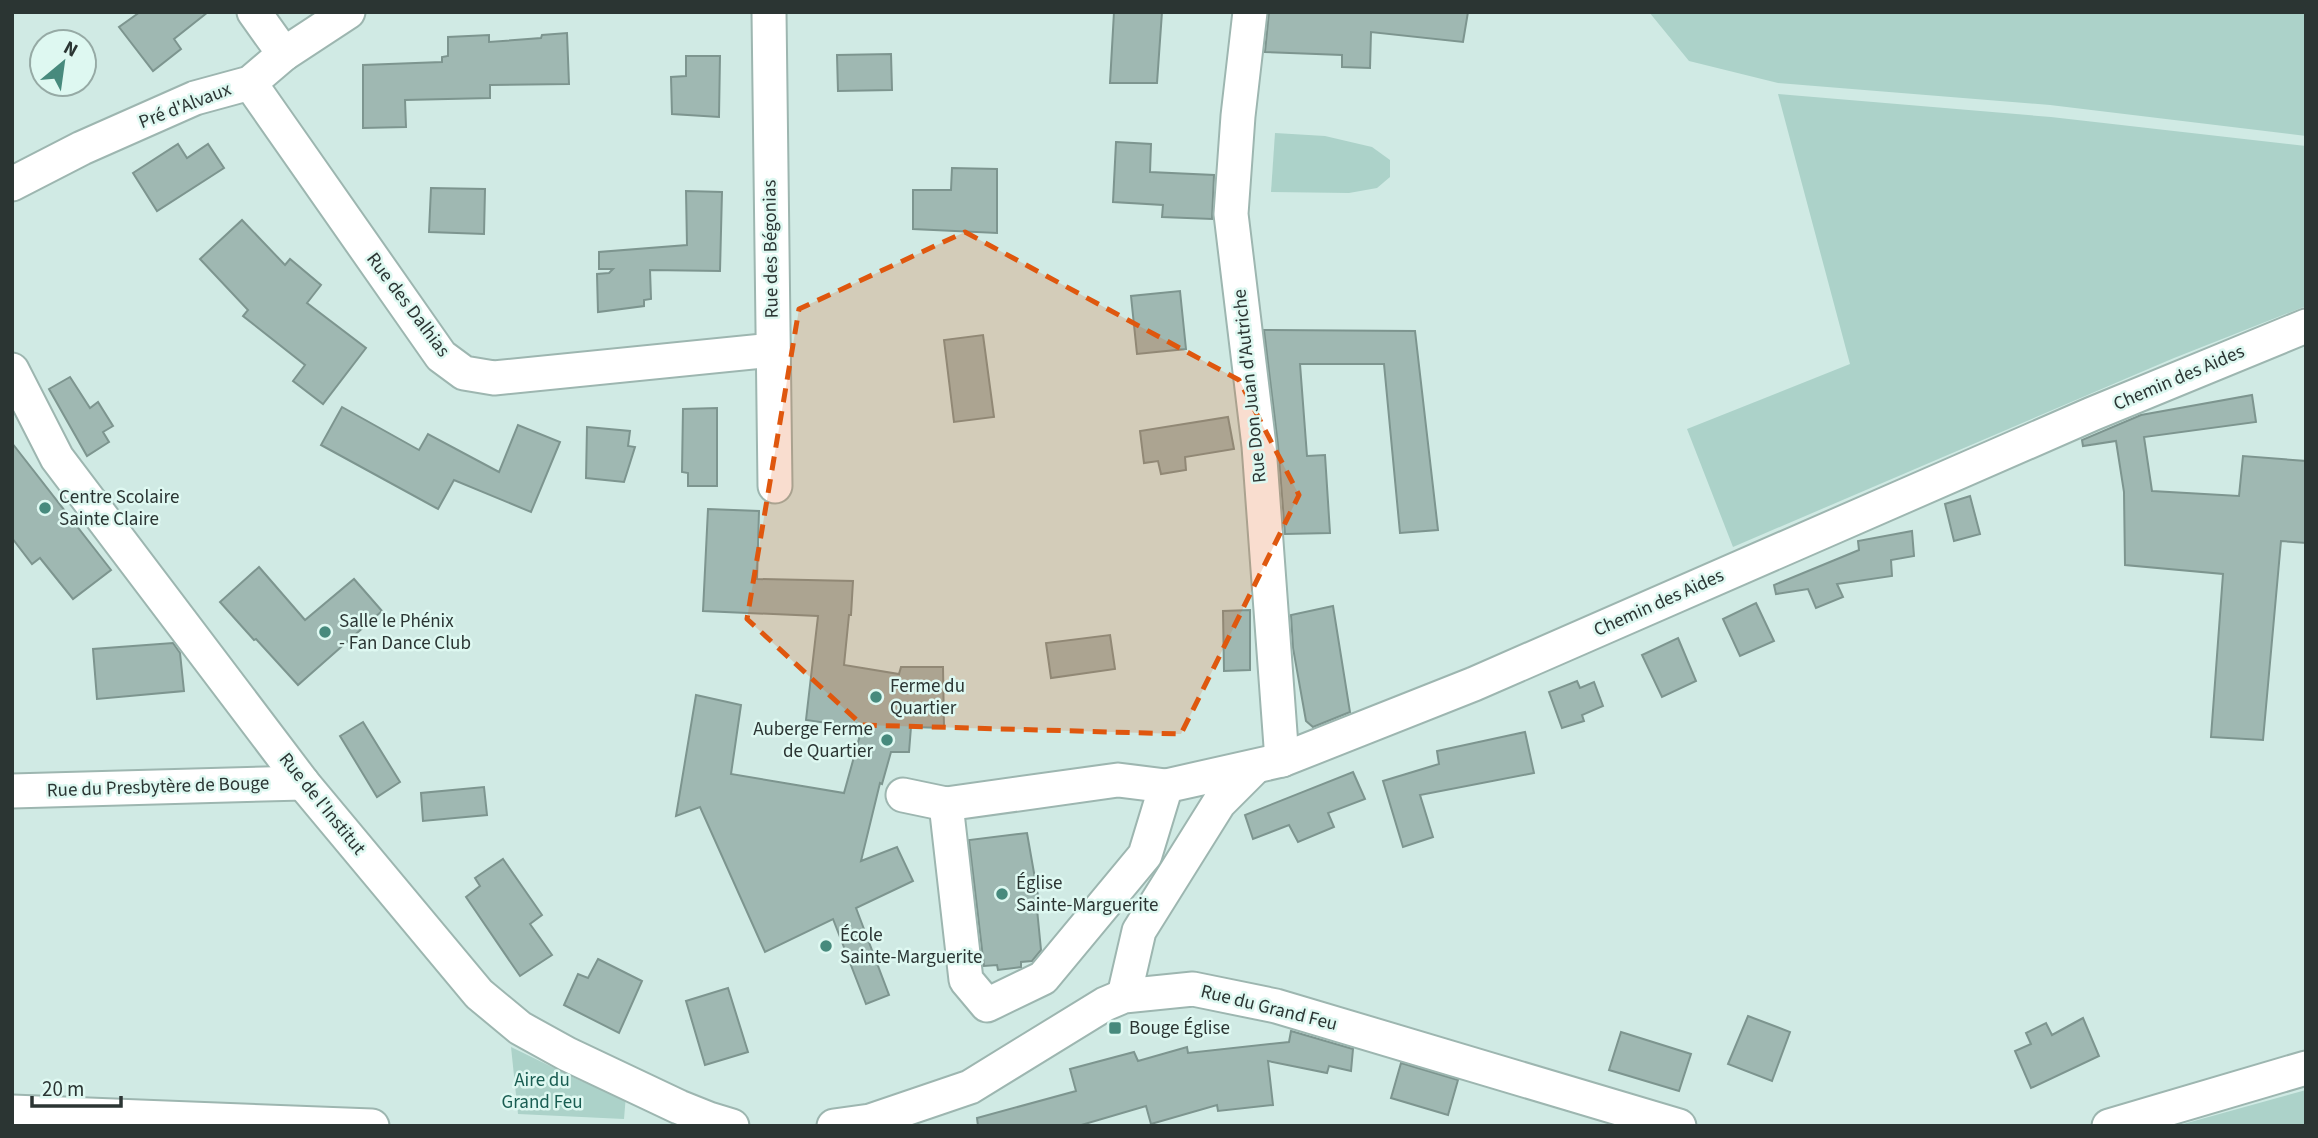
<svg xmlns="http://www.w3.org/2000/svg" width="2318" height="1138" viewBox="0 0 2318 1138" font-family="'Source Sans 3',sans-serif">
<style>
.green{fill:#acd2c9}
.building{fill:#9fb8b2;stroke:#7d958f;stroke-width:2}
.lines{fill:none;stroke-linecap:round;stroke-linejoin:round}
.minor-casing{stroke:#9db6b0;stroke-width:37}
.minor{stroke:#fff;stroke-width:33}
.marked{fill:#df570e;fill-opacity:0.2;stroke:#df570e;stroke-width:5;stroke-dasharray:14 9;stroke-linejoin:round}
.poi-dot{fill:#478a7d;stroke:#def8f1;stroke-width:2.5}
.labels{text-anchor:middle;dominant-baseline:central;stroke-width:5;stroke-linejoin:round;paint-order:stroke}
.street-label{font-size:19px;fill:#2b3533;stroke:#def8f1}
.poi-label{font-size:19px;fill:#2b3533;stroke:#def8f1;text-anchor:start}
.park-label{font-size:19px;fill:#195d52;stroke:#def8f1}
</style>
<rect width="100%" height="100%" fill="#d0eae4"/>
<g class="green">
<polygon points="1649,12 2306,12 2306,136 2050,105 1778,83 1689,61"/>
<polygon points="1778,94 2051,117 2306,146 2306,306 2174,358 1733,547 1687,429 1850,364"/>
<polygon points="1275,133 1325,136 1372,147 1390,160 1390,177 1377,188 1349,193 1271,192"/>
<polygon points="511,1047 581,1081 626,1095 624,1119 518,1114"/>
<polygon points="2306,1090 2306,1126 2176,1126"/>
</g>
<g class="building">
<polygon points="140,12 208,12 174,39 181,49 153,71 119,27"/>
<polygon points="1114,12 1162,12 1157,83 1110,83"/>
<polygon points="1269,12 1468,12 1463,42 1371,32 1370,68 1342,67 1342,55 1265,52"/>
<polygon points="567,33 569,84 490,85 490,98 405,100 406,127 363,128 363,65 442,62 442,57 448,56 448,37 489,35 489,42 541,38 542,35"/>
<polygon points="891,54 892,90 838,91 837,55"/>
<polygon points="686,56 720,56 719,117 672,114 671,77 686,76"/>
<polygon points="1116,142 1151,144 1150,172 1214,175 1212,219 1162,217 1163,205 1113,202"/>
<polygon points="178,144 187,158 208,144 224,168 157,211 133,173"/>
<polygon points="952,168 997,169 997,233 913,229 913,190 951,190"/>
<polygon points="431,188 485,189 484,234 429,232"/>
<polygon points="686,191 722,192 720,271 650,270 651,299 644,300 644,306 598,312 597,274 609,273 613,269 599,269 599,252 687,245"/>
<polygon points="242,220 285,265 290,259 321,285 307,303 366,348 323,404 293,381 305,365 243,316 248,310 200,259"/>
<polygon points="1180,291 1186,349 1137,354 1131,296"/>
<polygon points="1264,330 1415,331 1438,530 1400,533 1384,364 1300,364 1307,456 1325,455 1330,533 1285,534 1278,445"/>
<polygon points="983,335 994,417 954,422 944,340"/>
<polygon points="70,377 90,408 98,402 113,426 103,432 109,442 87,456 49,389"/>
<polygon points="2252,395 2256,422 2144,437 2152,491 2239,496 2243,456 2306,461 2306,543 2281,541 2263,740 2211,737 2223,574 2125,565 2124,492 2116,441 2083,446 2082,440 2141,415"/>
<polygon points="342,407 419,450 428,434 499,472 518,425 560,442 531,512 454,480 438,509 321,445"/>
<polygon points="717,408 717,486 688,486 688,473 682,472 683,409"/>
<polygon points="1228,417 1234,449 1185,457 1186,470 1161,474 1158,461 1144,463 1140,431"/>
<polygon points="587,427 630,431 628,446 635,447 624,482 586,478"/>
<polygon points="12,443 111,570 73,599 40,558 32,564 12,538"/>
<polygon points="1970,496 1980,534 1954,541 1945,504"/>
<polygon points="708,509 759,511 757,579 853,581 851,615 849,615 844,665 899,674 901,667 943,667 944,728 911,727 909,752 891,752 882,784 880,783 861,861 897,847 913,881 856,908 889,995 866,1004 833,919 765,952 700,807 676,816 696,695 741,705 731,774 844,793 862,728 806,720 818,616 703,611"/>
<polygon points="1912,531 1914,556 1891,560 1892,576 1837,584 1843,597 1816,608 1808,589 1776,594 1774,585 1859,550 1858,541"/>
<polygon points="259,567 305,620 354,579 382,611 298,685 256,639 254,640 220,602"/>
<polygon points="1756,603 1774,641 1740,656 1723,619"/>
<polygon points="1333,606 1350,712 1313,727 1306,721 1293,648 1291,615"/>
<polygon points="1250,610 1250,670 1224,671 1223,611"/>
<polygon points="1110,635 1115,669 1051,678 1046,643"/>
<polygon points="1678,638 1696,681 1662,697 1642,655"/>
<polygon points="173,643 180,653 184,691 97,699 93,649"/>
<polygon points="1577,681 1580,688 1594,682 1603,706 1582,715 1584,721 1562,728 1549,692"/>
<polygon points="363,722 400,782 377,797 340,736"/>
<polygon points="1525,732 1534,773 1420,795 1433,837 1403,847 1383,781 1439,764 1437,751"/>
<polygon points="1353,772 1365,799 1328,813 1334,827 1298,842 1289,825 1253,839 1245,815"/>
<polygon points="484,787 487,815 423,821 421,793"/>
<polygon points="1027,833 1040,907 1037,909 1041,950 1032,961 1021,962 1021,967 998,970 997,965 984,966 969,840"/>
<polygon points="503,859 542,915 530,924 552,955 520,976 466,897 480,886 475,878"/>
<polygon points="598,959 642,981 619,1033 564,1005 578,974 588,978"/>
<polygon points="728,988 748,1052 705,1065 686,1001"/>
<polygon points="1748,1016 1790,1032 1772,1081 1728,1064"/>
<polygon points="2083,1018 2099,1056 2031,1088 2015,1051 2031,1044 2026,1033 2046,1023 2052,1035"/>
<polygon points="1291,1031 1353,1049 1351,1071 1329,1066 1327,1073 1268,1061 1273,1105 1218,1111 1217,1105 1151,1124 1146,1106 1078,1126 978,1126 977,1118 1076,1091 1070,1069 1134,1052 1138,1061 1187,1047 1188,1053 1289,1042"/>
<polygon points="1621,1032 1691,1054 1679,1091 1609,1070"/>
<polygon points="1401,1063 1458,1080 1448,1115 1391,1098"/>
</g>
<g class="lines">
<g class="minor-casing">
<g id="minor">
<polyline points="254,12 284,54"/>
<polyline points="769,12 775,486"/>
<polyline points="1250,12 1238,116 1231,214 1259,446 1282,760"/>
<polyline points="250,83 441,356 464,373 494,378 773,350"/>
<polyline points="12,184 82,148 195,98 250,83 284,54 348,12"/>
<polyline points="12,370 57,458 303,783 479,994 520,1028 567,1054 679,1107 709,1119 732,1126"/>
<polyline points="12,791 303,783"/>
<polyline points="903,795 946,804 1118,780 1166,786 1282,760 1474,684 2092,414 2306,326"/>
<polyline points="946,804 966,980 987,1005 1043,978 1145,855 1166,786"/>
<polyline points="1124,996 1139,931 1219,803 1254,768"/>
<polyline points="12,1112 372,1126"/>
<polyline points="834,1126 870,1121 970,1087 1105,1004 1124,996 1193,989 1276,1006 1679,1126"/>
<polyline points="2109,1126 2306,1068"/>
</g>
</g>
<use href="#minor" class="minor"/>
</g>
<path class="marked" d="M965 232 1239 380 1299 495 1181 734 862 725 747 619 799 309Z"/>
<g class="poi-dot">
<circle cx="45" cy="508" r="7"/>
<circle cx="325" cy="632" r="7"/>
<circle cx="876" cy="697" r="7"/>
<circle cx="887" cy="740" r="7"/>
<circle cx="1002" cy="894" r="7"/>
<circle cx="826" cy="946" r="7"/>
<rect x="1108" y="1021" width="14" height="14" rx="3.5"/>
</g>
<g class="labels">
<g class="street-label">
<text transform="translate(185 106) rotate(-21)">Pré d'Alvaux</text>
<text transform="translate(771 249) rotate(-91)">Rue des Bégonias</text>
<text transform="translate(408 305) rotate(53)">Rue des Dalhias</text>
<text transform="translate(2179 378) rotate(-23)">Chemin des Aides</text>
<text transform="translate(1250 386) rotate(-96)">Rue Don Juan d'Autriche</text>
<text transform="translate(1659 603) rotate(-24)">Chemin des Aides</text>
<text transform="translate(158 787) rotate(-2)">Rue du Presbytère de Bouge</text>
<text transform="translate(322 804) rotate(51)">Rue de l'Institut</text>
<text transform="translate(1269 1008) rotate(14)">Rue du Grand Feu</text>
</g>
<g class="poi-label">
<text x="59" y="497">Centre Scolaire<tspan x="59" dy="22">Sainte Claire</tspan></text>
<text x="339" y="621">Salle le Phénix<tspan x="339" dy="22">- Fan Dance Club</tspan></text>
<text x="890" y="686">Ferme du<tspan x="890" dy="22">Quartier</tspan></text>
<text x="873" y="729" text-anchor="end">Auberge Ferme<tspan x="873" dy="22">de Quartier</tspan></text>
<text x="1016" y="883">Église<tspan x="1016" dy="22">Sainte-Marguerite</tspan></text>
<text x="840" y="935">École<tspan x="840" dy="22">Sainte-Marguerite</tspan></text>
<text x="1129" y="1028">Bouge Église</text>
</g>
<g class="park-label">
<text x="542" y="1080">Aire du<tspan x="542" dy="22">Grand Feu</tspan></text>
</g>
</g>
<rect width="2318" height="1138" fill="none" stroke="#2b3533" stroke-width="28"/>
<g transform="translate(63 63) rotate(29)"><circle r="33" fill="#def8f1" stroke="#96aaa5" stroke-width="2"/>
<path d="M0-5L12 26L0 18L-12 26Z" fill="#478a7d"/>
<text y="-10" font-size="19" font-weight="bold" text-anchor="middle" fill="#2b3533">N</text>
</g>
<path d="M32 1096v10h89v-10" fill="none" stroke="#2b3533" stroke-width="3.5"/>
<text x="42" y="1096" font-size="21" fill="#2b3533" stroke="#def8f1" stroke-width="5" paint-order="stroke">20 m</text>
</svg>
